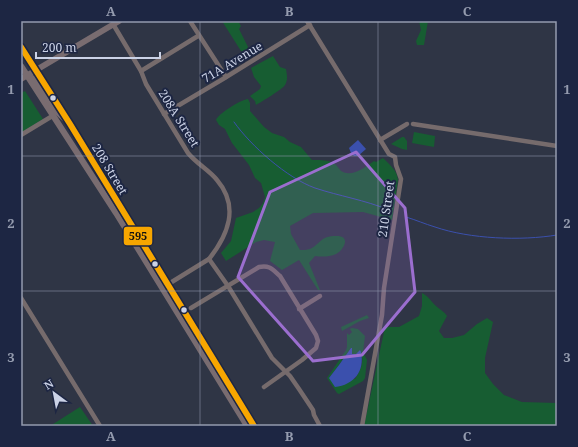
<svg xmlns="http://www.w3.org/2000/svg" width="578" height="447" viewBox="0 0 578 447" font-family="'Noto Serif',serif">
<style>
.green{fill:#175d32;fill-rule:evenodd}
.water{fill:#3b50ad}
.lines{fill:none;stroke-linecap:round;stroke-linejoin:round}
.stream{stroke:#3b50ad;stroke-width:1}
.minor{stroke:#766b6c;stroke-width:4.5}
.secondary{stroke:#796c70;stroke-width:6}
.bus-1-casing{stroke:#1d2643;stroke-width:9}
.bus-1{stroke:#f7a600;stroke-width:6}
.marked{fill:#9b6ecf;fill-opacity:0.2;stroke:#9b6ecf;stroke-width:3;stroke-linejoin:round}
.grid{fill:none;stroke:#949bae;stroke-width:1;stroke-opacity:0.55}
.bus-dot{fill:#cbd2e6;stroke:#1d2643;stroke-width:1.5}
.labels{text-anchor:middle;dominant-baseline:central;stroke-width:4;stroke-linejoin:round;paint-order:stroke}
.street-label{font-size:12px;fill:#cbd2e6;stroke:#1d2643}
.line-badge{stroke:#1d2643;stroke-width:1.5}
.pale-badge-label{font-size:11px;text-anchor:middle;font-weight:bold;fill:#111}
.neatline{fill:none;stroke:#949bae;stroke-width:1.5}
.grid-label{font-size:13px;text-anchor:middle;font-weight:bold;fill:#949bae}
</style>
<rect width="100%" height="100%" fill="#2f3545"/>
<g class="green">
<polygon points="222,21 238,21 241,26 239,29 248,47 247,53 248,57 246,59"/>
<polygon points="419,21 428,21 424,45 417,45 416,41 421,30"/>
<path d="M273 56 280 67 286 69C287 75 288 80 285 85 283 89 261 102 256 105L255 101 250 96 260 89 261 86 254 77 251 68Z"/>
<polygon points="25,91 43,119 21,133 21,93"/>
<path d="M248 99 250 103V111L264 127 272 133 284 137 290 142 301 147 312 160C318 160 326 160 331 162 336 164 337 166 340 170 350 179 366 167 374 161L376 162 383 158C390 165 397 170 398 180L392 220 363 212 313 213 290 226 291 234 300 250C303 250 307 250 310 249 321 244 319 236 337 236 351 236 344 250 336 254 329 257 322 257 315 256L309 263 320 290H318L299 260 282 270 270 261 275 242 264 240 256 242 226 261 221 253 231 241 236 218 253 212 259 208 263 203 265 197 261 183 255 178 249 165 232 143 225 129 219 125 216 120C218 114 240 100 248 99Z"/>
<polygon points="414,132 435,136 434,147 412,143"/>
<polygon points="404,137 407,141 407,150 402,149 391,144 402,137"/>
<path d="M422 293C428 296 430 300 435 305 439 309 444 311 447 316L439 331 444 338H452L464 335 477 324 487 318 493 322 485 358V373L493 384 504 395 522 402 557 403V426H364L385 327H399L419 316 422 306Z"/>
<polygon points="367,315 369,318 360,321 342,331 341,327"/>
<path d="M352 328 358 329 365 336 363 352 367 360 365 378 363 381 339 394 337 393 327 378 346 350 347 347V333L349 335 352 332 350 329ZM351 348 352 354 354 355 361 352C364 363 361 369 355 379L329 378 339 365Z"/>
<polygon points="80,407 93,426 50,426"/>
</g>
<g class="water">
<polygon points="358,140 366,149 358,156 354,156 351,153 349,148"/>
<path d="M351 348H352V354H356L360 350 361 352C365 371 354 385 335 387L329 378 339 365Z"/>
</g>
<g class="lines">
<g class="stream">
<path d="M234 122C251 146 287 178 315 188 339 196 365 200 389 210"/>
<path d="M406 217C416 220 425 224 435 227 470 239 521 241 557 235"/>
</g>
<g class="minor">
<polyline points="190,21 226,77"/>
<polyline points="307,21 389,154 395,157 396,165 401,179 384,288 382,315 362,426"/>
<path d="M113 24 141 71 146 84 188 153C197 164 209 170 217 180 240 207 228 235 209 259L162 288"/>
<polyline points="141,71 198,36"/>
<polyline points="164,114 223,79 310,25"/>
<polyline points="413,124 557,146"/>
<polyline points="21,135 54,115"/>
<polyline points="380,140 407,124"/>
<polyline points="209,259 228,286 272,358 290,376 299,389 313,410 314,415 320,426"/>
<polyline points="21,298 100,426"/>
<path d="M191 308 259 267C270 265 272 269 280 276L316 335 318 341 316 348 302 360 264 387"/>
<polyline points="299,309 320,296"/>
</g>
<g class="secondary">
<polyline points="21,47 70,124 254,426"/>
<polyline points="21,66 116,213 247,426"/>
<polyline points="28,76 34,79 56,111 66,120"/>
<polyline points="21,79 119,21"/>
</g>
<g class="bus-1-casing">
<polyline id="bus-1" points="21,47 70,124 254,426"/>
</g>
<use href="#bus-1" class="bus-1"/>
</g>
<path class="marked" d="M356 152 405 208 415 292 362 355 313 361 238 277 270 192Z"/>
<path class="grid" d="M200 21V426M378 21V426M21 156H557M21 291H557"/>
<g class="bus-dot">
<circle cx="53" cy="98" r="3.5"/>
<circle cx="155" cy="264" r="3.5"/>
<circle cx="184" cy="310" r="3.5"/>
</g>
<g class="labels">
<g class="street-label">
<text transform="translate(232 62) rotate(-31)">71A Avenue</text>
<text transform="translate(179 118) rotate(58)">208A Street</text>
<text transform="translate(110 169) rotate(59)">208 Street</text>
<text transform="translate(386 209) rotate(-82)">210 Street</text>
</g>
</g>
<rect class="line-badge" x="123" y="226" width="30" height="20" rx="4" fill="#f7a600"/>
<g class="pale-badge-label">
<text x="138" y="240">595</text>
</g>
<rect width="578" height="447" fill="none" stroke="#1d2643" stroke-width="44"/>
<g transform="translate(54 393) rotate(328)" stroke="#1d2643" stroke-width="3" paint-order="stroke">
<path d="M0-3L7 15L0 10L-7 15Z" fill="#cbd2e6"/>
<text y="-6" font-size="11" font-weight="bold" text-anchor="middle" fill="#cbd2e6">N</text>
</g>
<path d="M36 52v6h124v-6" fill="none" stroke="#cbd2e6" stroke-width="2"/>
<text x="42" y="52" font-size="12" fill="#cbd2e6" stroke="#1d2643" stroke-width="3" paint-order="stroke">200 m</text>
<rect x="22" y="22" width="534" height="403" class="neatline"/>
<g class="grid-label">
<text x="111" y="16">A</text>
<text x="289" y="16">B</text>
<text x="467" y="16">C</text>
<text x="11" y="94">1</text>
<text x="567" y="94">1</text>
<text x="11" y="228">2</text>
<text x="567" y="228">2</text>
<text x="11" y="362">3</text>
<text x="567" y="362">3</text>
<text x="111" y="441">A</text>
<text x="289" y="441">B</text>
<text x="467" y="441">C</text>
</g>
</svg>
